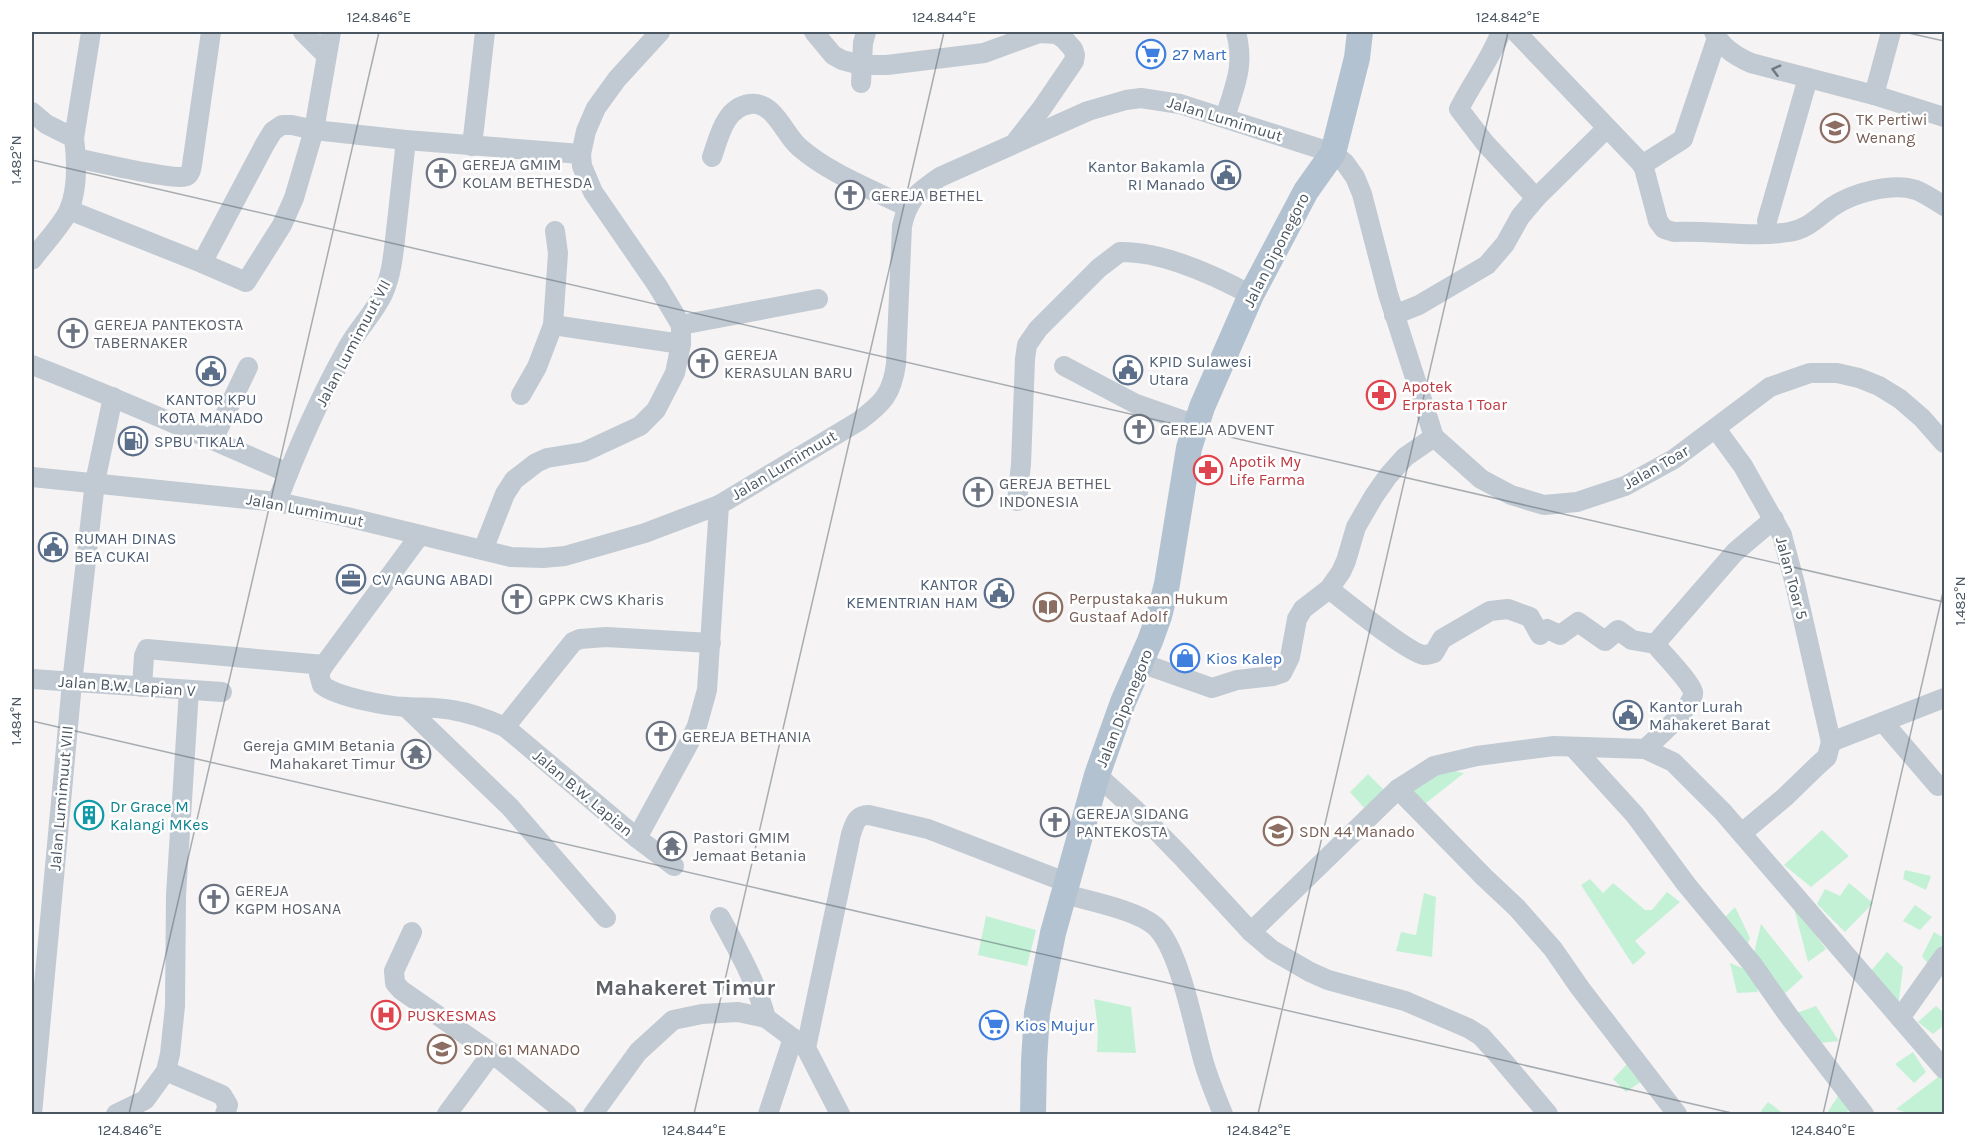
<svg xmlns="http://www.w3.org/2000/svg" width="1976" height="1146" viewBox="0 0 1976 1146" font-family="Karla,sans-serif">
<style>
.green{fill:#c3f1d5}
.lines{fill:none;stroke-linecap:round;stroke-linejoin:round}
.minor{stroke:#c1cad2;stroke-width:20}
.major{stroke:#b3c2d1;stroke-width:26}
.oneway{stroke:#6e7983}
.ticks{fill:none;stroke:#4a5661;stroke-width:1.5;stroke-opacity:0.45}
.labels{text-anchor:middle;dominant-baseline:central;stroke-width:5;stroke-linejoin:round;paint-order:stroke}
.shop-label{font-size:16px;fill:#366cbe;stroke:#fff;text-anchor:start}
.street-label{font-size:16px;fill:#4a5661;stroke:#fff}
.education-label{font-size:16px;fill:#785e54;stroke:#fff;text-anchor:start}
.worship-label{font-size:16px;fill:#5b616d;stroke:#fff;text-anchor:start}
.service-label{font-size:16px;fill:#4e5e75;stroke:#fff;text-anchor:start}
.health-label{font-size:16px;fill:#be3a42;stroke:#fff;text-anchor:start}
.culture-label{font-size:16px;fill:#0d838f;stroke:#fff;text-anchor:start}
.district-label{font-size:22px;font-weight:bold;fill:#5f6368;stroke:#fff}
.neatline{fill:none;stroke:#4a5661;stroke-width:2}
.ticks-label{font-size:15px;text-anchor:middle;fill:#4a5661}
</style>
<rect width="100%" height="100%" fill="#f5f3f3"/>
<g class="green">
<polygon points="1439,768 1464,773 1426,803 1408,789"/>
<polygon points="1368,774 1387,793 1367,811 1350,792"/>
<polygon points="1822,830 1849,856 1811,887 1784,865"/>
<polygon points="1905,870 1931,876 1926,890 1903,879"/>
<polygon points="1590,879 1603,893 1613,883 1645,910 1652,910 1667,892 1680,902 1635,941 1646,953 1633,965 1581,885"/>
<polygon points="1849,883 1873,903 1845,932 1817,904 1825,889 1840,896"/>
<polygon points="1424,893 1436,897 1432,957 1396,951 1401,932 1416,935"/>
<polygon points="1793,904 1826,949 1808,962"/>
<polygon points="1915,905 1932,917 1920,930 1903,921"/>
<polygon points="1735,907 1750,938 1746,948 1723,919"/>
<polygon points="986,916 1036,930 1027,966 978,955"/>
<polygon points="1761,924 1803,977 1783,995 1754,953"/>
<polygon points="1934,932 1944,938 1944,947 1931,968 1922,956"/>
<polygon points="1887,952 1903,967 1898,1007 1871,971"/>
<polygon points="1730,963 1752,972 1758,992 1737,993"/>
<polygon points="1094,999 1131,1007 1136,1053 1097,1052 1098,1029"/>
<polygon points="1816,1006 1839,1041 1819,1043 1794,1014"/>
<polygon points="1936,1006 1944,1013 1944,1025 1933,1034 1918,1022"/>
<polygon points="1913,1052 1926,1072 1914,1083 1895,1064"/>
<polygon points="1630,1061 1642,1081 1626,1092 1613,1079"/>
<path d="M1941 1075 1944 1079V1114H1939L1934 1112C1920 1116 1910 1115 1896 1109Z"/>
<path d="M1840 1093 1851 1110C1843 1113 1835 1117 1827 1113Z"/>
<polygon points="1768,1102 1784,1114 1763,1114 1761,1111"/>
</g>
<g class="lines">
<g class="minor">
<polyline points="303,32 326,55"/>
<polyline points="814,32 833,55 842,60 861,65 887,65 984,53 1039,33 1057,34 1064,39 1073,49 1075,55 1074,61 1042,108 1017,140"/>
<path d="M1501 32C1489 62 1473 81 1459 109L1485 143 1536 198"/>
<path d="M1516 32 1640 162 1644 168 1658 221 1664 229 1674 232C1712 230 1752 238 1789 232 1808 229 1818 217 1832 207 1852 193 1893 182 1916 190 1926 194 1936 201 1944 206"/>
<path d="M1714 32C1721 47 1735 56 1751 63L1874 95 1944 117"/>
<polyline points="861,83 863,43 866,32"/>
<polyline points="1874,95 1891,32"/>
<path d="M32 112 46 124 74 138C77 161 78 188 69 210 63 224 42 246 32 260"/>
<path d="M1225 118C1235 84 1245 67 1236 32"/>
<polyline points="74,138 91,32"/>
<polyline points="472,146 485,32"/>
<path d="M712 157C719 137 725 107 750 104 774 101 784 134 799 147 830 174 871 189 907 207"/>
<path d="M76 158C91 161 180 182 187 176 192 172 192 164 193 158L211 32"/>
<polyline points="1642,165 1683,139 1717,38"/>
<polyline points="69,210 202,263 246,282 282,225 294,198 314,130 331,32"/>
<polyline points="1767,221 1808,78"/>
<polyline points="202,263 265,144 273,131 282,125 292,125 314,130 406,140 581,154"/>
<polyline points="1394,315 1419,305 1487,265 1505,244 1520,217 1536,198 1607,128"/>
<polyline points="553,325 681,344"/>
<polyline points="681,325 818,299"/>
<path d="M32 365C118 398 203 436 288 473"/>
<polyline points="1064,366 1136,404 1196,425"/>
<polyline points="521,395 537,367 553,325 558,253 555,231"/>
<polyline points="1716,429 1743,466 1782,535 1795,584 1831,742"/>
<polyline points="213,440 248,367"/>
<path d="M32 477 277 502 347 517 511 557 543 558 565 556 645 533 719 505 859 421C883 403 892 394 896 364L902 226C908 199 917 193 940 177L1088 111 1126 100 1141 98 1180 104 1333 153 1345 163 1355 177 1362 194 1388 294 1434 437 1481 479 1511 495 1544 505 1577 502 1625 486 1674 459 1770 387 1810 373H1837L1859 378 1879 386 1900 399 1922 418 1944 443"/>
<path d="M1017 501 1021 464 1025 359 1027 345 1038 329 1099 268 1120 252C1163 251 1214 275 1251 295"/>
<path d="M277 502C297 449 320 397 348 347 358 329 374 313 383 294 393 272 394 246 397 222 400 195 403 167 406 140"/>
<path d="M420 535 324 665 319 674 322 685C337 697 386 706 406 707 422 708 437 707 452 710 471 713 487 719 505 727L637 838 689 743 697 726 707 690 719 505"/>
<polyline points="483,550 505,494 514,480 536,463 547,458 584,452 640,426 656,410 675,373 681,344 681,325 657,285 593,192 582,166 581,154 586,131 596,108 617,79 660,32"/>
<path d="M1329 589C1345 601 1408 653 1424 655 1427 655 1431 654 1434 653L1442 639 1490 611 1508 609 1530 617 1540 635 1547 629 1560 635 1578 622 1605 641 1618 630 1632 640 1655 644C1663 654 1690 681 1693 692 1696 704 1655 740 1645 749"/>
<polyline points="1655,644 1735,552 1774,519"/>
<polyline points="1141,663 1212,688 1237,680 1273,676 1282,673 1290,657 1297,619 1303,609 1329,589 1341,572 1346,561 1356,527 1374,496 1388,476 1405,457 1434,437"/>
<polyline points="32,679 222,692"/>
<polyline points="142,687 144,656 147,649 324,665"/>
<polyline points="406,707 510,807 606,918"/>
<polyline points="1883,722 1938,786"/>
<polyline points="505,727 573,642 580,639 606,637 711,643"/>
<polyline points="1831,742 1944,698"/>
<polyline points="1574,748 1635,815 1686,884 1753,965 1788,1015 1864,1114"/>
<polyline points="1097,775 1142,816 1182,857 1251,932 1398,789 1434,766 1477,756 1554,746 1645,749 1673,762 1723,812 1944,1069"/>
<polyline points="1398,789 1484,877 1517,908 1553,949 1580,988 1677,1114"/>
<polyline points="1742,833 1785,797 1817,766 1827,757 1831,742"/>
<polyline points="637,838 674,866"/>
<path d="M1065 894C1089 901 1137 910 1155 926 1180 949 1194 1029 1204 1063 1209 1080 1216 1097 1223 1114"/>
<path d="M720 917C738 950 756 981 766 1018"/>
<polyline points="412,932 394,971 395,983 401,990 492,1053 567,1114"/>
<polyline points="1251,932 1272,950 1310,972 1328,980 1405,1001 1468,1028 1481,1036 1499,1056 1548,1114"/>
<polyline points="1900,1018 1944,956"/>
<polyline points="166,1071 222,1095 228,1105 225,1114"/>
<polyline points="32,1114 72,683 95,482 113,397"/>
<polyline points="116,1114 145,1100 166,1071 170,1054 175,1006 176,895 189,690"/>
<polyline points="447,1114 492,1053"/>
<polyline points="593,1114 638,1052 673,1020 702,1014 738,1012 766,1018 806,1048"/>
<polyline points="768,1114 793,1038"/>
<path d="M840 1114 806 1048 851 834C855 823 856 815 869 815L928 829 1068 883"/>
</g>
<polyline class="major" points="1033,1114 1034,1061 1037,1013 1053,933 1097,775 1123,702 1150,641 1159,616 1167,584 1189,448 1202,407 1251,295 1306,191 1333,153 1357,58 1360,32"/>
</g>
<defs><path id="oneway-chevron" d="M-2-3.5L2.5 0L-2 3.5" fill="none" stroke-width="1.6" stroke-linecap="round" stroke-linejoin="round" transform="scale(1.5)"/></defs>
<use class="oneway" href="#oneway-chevron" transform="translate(1776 70) rotate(-165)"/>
<path class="ticks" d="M1904 32 1944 41M32 160 1944 602M32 721 1736 1114M129 1114 379 32M694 1114 944 32M1258 1114 1508 32M1823 1114 1944 588"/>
<defs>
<g id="supermarket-ring" transform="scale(1.5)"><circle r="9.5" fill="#fff" stroke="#3f7fe0" stroke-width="1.5"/><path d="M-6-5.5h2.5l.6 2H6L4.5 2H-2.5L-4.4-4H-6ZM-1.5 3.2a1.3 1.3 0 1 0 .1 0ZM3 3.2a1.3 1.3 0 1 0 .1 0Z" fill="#3f7fe0"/></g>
<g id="school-ring" transform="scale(1.5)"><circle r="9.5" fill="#fff" stroke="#8d6e63" stroke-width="1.5"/><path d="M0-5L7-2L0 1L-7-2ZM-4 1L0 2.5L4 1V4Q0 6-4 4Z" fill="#8d6e63"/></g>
<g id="church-ring" transform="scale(1.5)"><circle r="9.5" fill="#fff" stroke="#6b7280" stroke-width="1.5"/><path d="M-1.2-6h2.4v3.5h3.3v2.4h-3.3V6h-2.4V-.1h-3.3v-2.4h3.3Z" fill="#6b7280"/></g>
<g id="civic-ring" transform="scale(1.5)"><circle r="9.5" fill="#fff" stroke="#5c6f8a" stroke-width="1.5"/><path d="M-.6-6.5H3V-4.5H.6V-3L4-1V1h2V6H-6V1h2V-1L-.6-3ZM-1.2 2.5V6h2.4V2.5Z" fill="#5c6f8a"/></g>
<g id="pharmacy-ring" transform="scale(1.5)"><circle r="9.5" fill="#fff" stroke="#e0444e" stroke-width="1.5"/><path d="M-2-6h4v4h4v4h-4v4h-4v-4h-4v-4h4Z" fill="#e0444e"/></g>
<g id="fuel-ring" transform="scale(1.5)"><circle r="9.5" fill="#fff" stroke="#5c6f8a" stroke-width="1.5"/><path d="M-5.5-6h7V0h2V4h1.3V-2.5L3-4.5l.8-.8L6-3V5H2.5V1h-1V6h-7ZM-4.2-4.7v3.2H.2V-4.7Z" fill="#5c6f8a"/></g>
<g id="office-ring" transform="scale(1.5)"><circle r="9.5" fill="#fff" stroke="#5c6f8a" stroke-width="1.5"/><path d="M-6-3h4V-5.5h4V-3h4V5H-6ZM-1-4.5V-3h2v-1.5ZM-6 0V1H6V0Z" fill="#5c6f8a"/></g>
<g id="library-ring" transform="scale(1.5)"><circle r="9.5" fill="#fff" stroke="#8d6e63" stroke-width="1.5"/><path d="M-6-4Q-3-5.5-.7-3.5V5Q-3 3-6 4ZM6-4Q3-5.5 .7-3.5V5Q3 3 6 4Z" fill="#8d6e63"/></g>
<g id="shop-ring" transform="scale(1.5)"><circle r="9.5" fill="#fff" stroke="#3f7fe0" stroke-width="1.5"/><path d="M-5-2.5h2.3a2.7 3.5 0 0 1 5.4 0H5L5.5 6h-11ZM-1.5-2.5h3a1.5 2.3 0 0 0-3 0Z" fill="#3f7fe0"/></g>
<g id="temple-ring" transform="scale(1.5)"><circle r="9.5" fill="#fff" stroke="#6b7280" stroke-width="1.5"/><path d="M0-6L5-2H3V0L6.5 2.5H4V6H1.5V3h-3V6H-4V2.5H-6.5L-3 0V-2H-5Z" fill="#6b7280"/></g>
<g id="building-ring" transform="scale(1.5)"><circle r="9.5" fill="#fff" stroke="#0f9aa8" stroke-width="1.5"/><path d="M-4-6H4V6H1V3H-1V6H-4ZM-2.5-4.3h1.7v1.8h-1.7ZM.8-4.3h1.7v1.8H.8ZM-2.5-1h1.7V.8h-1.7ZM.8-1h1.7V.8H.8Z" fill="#0f9aa8"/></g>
<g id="hospital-ring" transform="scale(1.5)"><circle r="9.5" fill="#fff" stroke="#e0444e" stroke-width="1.5"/><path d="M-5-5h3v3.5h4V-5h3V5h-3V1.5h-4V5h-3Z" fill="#e0444e"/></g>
</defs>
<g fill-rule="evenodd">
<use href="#supermarket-ring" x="1151" y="54"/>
<use href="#school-ring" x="1835" y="128"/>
<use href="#church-ring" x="441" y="173"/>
<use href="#civic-ring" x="1226" y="175"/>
<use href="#church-ring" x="850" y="195"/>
<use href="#church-ring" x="73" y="333"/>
<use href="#church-ring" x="703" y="363"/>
<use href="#civic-ring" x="1128" y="370"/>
<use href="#civic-ring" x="211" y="371"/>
<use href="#pharmacy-ring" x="1381" y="395"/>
<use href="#church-ring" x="1139" y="429"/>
<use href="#fuel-ring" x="133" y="441"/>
<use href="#pharmacy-ring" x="1208" y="470"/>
<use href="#church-ring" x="978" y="492"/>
<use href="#civic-ring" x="53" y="547"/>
<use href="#office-ring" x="351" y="579"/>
<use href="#civic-ring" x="999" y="593"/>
<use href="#church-ring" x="517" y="599"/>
<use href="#library-ring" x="1048" y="607"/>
<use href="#shop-ring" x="1185" y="658"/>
<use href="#civic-ring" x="1628" y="715"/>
<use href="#church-ring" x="661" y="736"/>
<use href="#temple-ring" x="416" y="754"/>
<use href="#building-ring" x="89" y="815"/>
<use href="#church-ring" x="1055" y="822"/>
<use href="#school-ring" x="1278" y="831"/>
<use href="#temple-ring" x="672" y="846"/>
<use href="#church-ring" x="214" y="899"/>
<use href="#hospital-ring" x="386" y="1015"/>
<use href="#supermarket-ring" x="994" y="1025"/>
<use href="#school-ring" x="442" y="1049"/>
</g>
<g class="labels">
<g class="shop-label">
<text x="1172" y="54">27 Mart</text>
<text x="1206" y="658">Kios Kalep</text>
<text x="1015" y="1025">Kios Mujur</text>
</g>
<g class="street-label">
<text transform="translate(1225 119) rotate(17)">Jalan Lumimuut</text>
<text transform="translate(1276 250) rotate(-63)">Jalan Diponegoro</text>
<text transform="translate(353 343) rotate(-62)">Jalan Lumimuut VII</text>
<text transform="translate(784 465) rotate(-31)">Jalan Lumimuut</text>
<text transform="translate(1656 467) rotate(-30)">Jalan Toar</text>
<text transform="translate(305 510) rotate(11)">Jalan Lumimuut</text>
<text transform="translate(1792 578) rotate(75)">Jalan Toar 5</text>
<text transform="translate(127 686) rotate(4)">Jalan B.W. Lapian V</text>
<text transform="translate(1124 708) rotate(-68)">Jalan Diponegoro</text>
<text transform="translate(583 793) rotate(40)">Jalan B.W. Lapian</text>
<text transform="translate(61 798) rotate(-85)">Jalan Lumimuut VIII</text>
</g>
<g class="education-label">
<text x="1856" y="119">TK Pertiwi<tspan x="1856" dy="18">Wenang</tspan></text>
<text x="1069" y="598">Perpustakaan Hukum<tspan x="1069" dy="18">Gustaaf Adolf</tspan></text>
<text x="1299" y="831">SDN 44 Manado</text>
<text x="463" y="1049">SDN 61 MANADO</text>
</g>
<g class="worship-label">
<text x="462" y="164">GEREJA GMIM<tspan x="462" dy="18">KOLAM BETHESDA</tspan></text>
<text x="871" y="195">GEREJA BETHEL</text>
<text x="94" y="324">GEREJA PANTEKOSTA<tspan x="94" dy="18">TABERNAKER</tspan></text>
<text x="724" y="354">GEREJA<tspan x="724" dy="18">KERASULAN BARU</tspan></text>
<text x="1160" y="429">GEREJA ADVENT</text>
<text x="999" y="483">GEREJA BETHEL<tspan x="999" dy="18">INDONESIA</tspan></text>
<text x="538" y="599">GPPK CWS Kharis</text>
<text x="682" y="736">GEREJA BETHANIA</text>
<text x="395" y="745" text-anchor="end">Gereja GMIM Betania<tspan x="395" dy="18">Mahakaret Timur</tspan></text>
<text x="1076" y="813">GEREJA SIDANG<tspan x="1076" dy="18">PANTEKOSTA</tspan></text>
<text x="693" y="837">Pastori GMIM<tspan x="693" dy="18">Jemaat Betania</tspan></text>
<text x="235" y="890">GEREJA<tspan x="235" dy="18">KGPM HOSANA</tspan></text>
</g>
<g class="service-label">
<text x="1205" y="166" text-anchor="end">Kantor Bakamla<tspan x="1205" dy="18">RI Manado</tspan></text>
<text x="1149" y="361">KPID Sulawesi<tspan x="1149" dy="18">Utara</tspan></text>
<text x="211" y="399" text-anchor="middle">KANTOR KPU<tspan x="211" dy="18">KOTA MANADO</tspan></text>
<text x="154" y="441">SPBU TIKALA</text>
<text x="74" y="538">RUMAH DINAS<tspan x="74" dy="18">BEA CUKAI</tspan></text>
<text x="372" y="579">CV AGUNG ABADI</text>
<text x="978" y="584" text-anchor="end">KANTOR<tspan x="978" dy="18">KEMENTRIAN HAM</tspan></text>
<text x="1649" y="706">Kantor Lurah<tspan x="1649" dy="18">Mahakeret Barat</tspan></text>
</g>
<g class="health-label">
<text x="1402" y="386">Apotek<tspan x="1402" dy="18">Erprasta 1 Toar</tspan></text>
<text x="1229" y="461">Apotik My<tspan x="1229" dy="18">Life Farma</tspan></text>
<text x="407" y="1015">PUSKESMAS</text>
</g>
<g class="culture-label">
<text x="110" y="806">Dr Grace M<tspan x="110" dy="18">Kalangi MKes</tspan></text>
</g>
<g class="district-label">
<text x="685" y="988">Mahakeret Timur</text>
</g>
</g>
<rect width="1976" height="1146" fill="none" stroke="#ffffff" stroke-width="66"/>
<rect x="33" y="33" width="1910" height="1080" class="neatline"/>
<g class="ticks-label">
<text x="379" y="22">124.846°E</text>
<text x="944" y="22">124.844°E</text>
<text x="1508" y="22">124.842°E</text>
<text transform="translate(16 160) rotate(-90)" y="5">1.482°N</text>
<text transform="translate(1960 601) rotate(-90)" y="5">1.482°N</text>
<text transform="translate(16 721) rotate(-90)" y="5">1.484°N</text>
<text x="130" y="1135">124.846°E</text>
<text x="694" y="1135">124.844°E</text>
<text x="1259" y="1135">124.842°E</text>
<text x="1823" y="1135">124.840°E</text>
</g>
</svg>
